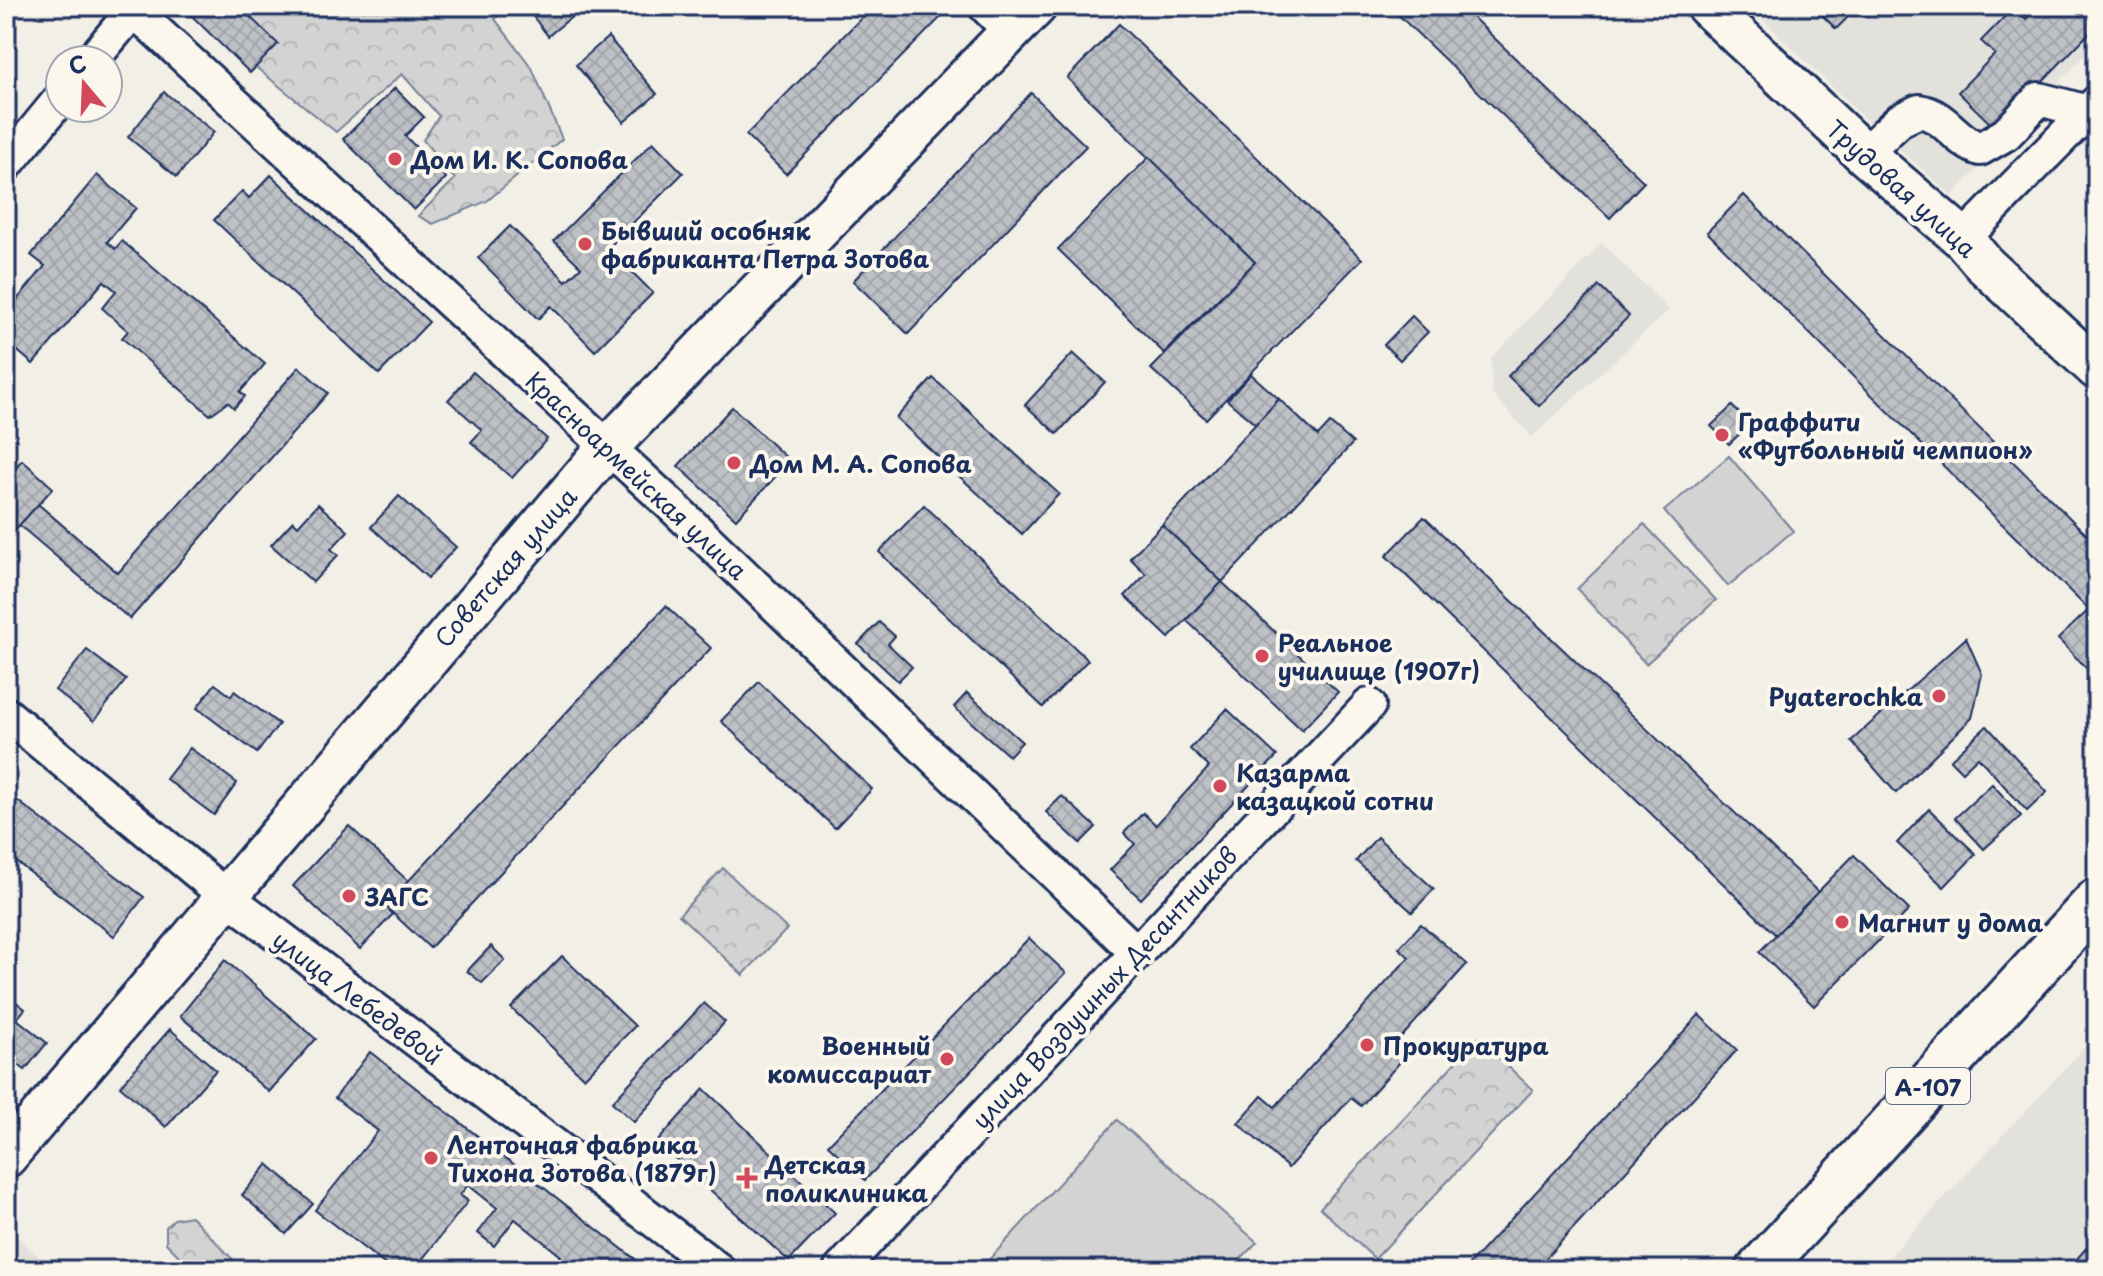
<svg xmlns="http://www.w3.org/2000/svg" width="2103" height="1276" viewBox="0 0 2103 1276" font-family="'Playpen Sans',sans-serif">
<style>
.built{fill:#e2e1dc}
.forest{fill:url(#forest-crowns);stroke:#768198;stroke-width:2}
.garden{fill:#d2d3d2;stroke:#768198;stroke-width:2}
.building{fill:url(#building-cross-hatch);stroke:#1b2f5e;stroke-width:2}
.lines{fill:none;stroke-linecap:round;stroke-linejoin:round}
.minor-casing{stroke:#1b2f5e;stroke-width:38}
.tertiary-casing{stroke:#1b2f5e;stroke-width:46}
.primary-casing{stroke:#1b2f5e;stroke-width:50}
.minor{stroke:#fbf7ec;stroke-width:32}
.tertiary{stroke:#fbf7ec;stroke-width:40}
.primary{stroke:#fbf7ec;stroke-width:44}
.poi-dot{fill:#d1495b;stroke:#fbf7ec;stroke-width:3}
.labels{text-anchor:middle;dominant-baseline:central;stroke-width:8;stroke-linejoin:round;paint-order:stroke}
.shield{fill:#fbf7ec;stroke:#5e6b89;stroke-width:2}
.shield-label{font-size:22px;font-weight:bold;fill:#1b2f5e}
.poi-label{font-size:24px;font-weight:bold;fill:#1b2f5e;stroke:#fbf7ec;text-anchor:start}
.street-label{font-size:24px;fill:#1b2f5e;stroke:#fbf7ec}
</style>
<defs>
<pattern id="forest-crowns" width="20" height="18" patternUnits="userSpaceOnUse" patternTransform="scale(2)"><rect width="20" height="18" fill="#d2d3d2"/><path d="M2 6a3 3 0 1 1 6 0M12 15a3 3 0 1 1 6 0" fill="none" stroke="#b4b5b7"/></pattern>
<pattern id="building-cross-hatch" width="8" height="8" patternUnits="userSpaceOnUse" patternTransform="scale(2)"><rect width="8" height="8" fill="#bdc0c4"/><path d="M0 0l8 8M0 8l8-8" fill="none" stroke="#a2a5ab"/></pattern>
</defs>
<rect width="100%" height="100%" fill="#f2efe6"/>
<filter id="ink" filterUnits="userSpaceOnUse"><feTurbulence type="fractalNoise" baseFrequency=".0125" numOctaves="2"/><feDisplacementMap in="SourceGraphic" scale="16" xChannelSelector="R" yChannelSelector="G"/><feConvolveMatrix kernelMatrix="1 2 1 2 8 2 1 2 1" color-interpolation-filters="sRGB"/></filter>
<g filter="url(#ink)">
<g class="built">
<polygon points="1749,6 2097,6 2097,42 1952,196 1867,121"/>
<polygon points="1602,243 1669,310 1532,437 1492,394 1491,358"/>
<polygon points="2097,1034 2097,1270 1877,1270"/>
<polygon points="13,1234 54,1270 6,1270 6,1242"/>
</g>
<g class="forest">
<polygon points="200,6 509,6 495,19 532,68 562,139 487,201 433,224 418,216 455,179 423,140 439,116 402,74 336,132 191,15"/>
<polygon points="1644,524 1716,600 1646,664 1577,589"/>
<polygon points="723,868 787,929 743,975 679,915"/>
<polygon points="1478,1038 1533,1090 1375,1259 1320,1208"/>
<polygon points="191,1216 243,1270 193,1270 166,1243 166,1227 174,1219"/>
</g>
<g class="garden">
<polygon points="1729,456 1793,531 1728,586 1664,511"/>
<polygon points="1117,1120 1257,1242 1230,1270 1111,1270 1108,1267 1104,1270 993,1270 986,1263"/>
</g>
<g class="building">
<polygon points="200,6 239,6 278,44 250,73 191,15"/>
<polygon points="540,6 577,6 580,10 548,36 531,14"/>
<polygon points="873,6 949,9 786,174 746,135"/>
<polygon points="1389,6 1461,6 1644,182 1610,218"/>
<polygon points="1813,6 1859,6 1836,29"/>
<polygon points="2039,6 2097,6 2097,25 1996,129 1958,92 1995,54 1981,41 2014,7 2026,19"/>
<polygon points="1119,24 1362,259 1206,419 1151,369 1255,262 1067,78"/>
<polygon points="608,37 657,94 624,122 576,65"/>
<polygon points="395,88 424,117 405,136 446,178 414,210 343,139"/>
<polygon points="164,92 214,132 177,177 128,137"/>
<polygon points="1031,93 1086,146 908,334 853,281"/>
<polygon points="653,142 683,173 608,248 653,293 595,351 551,306 538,319 478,258 510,226 566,281 581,267 554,241"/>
<polygon points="1149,157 1255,262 1164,353 1058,249"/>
<polygon points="97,175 136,208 107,242 115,249 122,241 265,364 240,392 245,396 234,408 228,402 210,415 122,338 128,331 102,308 116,291 104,281 33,364 6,341 6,313 45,266 31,255"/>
<polygon points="271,175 429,322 379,374 214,220 242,191 249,198"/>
<polygon points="1744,195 2097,545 2097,602 2089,610 1707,232"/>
<polygon points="1599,286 1629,316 1539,406 1508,376"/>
<polygon points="1412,316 1428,332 1400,360 1384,345"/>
<polygon points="1073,353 1105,382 1057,434 1025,405"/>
<polygon points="299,367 328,393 130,619 19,525 38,504 118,573"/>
<polygon points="473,372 547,439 512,478 471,442 482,430 448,400"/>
<polygon points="1251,374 1279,399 1256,425 1227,400"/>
<polygon points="933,378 1059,494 1022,534 896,418"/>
<polygon points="1279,399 1318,436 1330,423 1353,443 1222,582 1162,525"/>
<polygon points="1732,406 1750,424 1729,444 1711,426"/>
<polygon points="732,407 790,461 736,519 678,466"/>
<polygon points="22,460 53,488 13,532 6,526 6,478"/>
<polygon points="399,496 456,547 428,578 371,527"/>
<polygon points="318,504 348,531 331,549 338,555 313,582 271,545 293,521 298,526"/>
<polygon points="924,505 1088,660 1043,707 879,552"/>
<polygon points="1424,517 1818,892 1776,935 1386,556"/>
<polygon points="1162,525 1222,582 1169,638 1125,596 1146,574 1130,558"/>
<polygon points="1222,582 1338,692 1302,730 1186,620"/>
<polygon points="2097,602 2097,679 2058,639"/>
<polygon points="666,606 711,648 430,948 385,906"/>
<polygon points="879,622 895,636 888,644 912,667 898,681 858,644"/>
<polygon points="1966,638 1982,674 1972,718 1896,793 1851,741"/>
<polygon points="87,650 126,680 94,721 55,690"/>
<polygon points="759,682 872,789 835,828 721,721"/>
<polygon points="215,684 231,696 234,691 279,724 257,753 197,708"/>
<polygon points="967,693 1022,742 1009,756 954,707"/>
<polygon points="1227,709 1277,756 1141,899 1110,870 1135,844 1124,833 1143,813 1156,825 1209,767 1190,749"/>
<polygon points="1987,726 2047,792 2027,811 1978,757 1962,772 1950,760"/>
<polygon points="190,748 237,783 214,815 166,779"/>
<polygon points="1992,784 2021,816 1984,849 1955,818"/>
<polygon points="6,792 144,897 114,936 6,854"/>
<polygon points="1062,796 1096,827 1080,843 1046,812"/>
<polygon points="1929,809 1976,854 1944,887 1897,843"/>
<polygon points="349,826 408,881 385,906 393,914 360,949 293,886"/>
<polygon points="1377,837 1434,889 1412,912 1356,861"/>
<polygon points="1854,855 1909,910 1814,1006 1759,952"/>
<polygon points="1421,924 1467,964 1399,1040 1410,1051 1361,1106 1351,1098 1288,1168 1238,1123 1262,1096 1275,1107 1409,957 1399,948"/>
<polygon points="1029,938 1066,973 865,1180 828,1145"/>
<polygon points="491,946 505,960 482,983 467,971"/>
<polygon points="562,956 635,1026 584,1078 511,1008"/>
<polygon points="225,960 316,1039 269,1092 180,1016"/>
<polygon points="6,994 25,1009 17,1019 47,1043 25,1070 6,1055"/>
<polygon points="704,1003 725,1022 634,1122 612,1102"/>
<polygon points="1699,1015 1737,1050 1535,1270 1464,1270"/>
<polygon points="170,1029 216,1070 166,1127 120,1086"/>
<polygon points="370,1052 635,1259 626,1270 550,1270 561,1256 515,1219 494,1246 478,1233 497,1208 468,1185 460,1195 468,1201 414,1270 392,1270 315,1210 378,1131 335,1098"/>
<polygon points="704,1089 835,1213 789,1261 657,1142"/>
<polygon points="268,1164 313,1204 286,1234 242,1195"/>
<polygon points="2097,1236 2097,1270 2067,1270"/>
</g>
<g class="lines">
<g class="minor-casing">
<g id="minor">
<polyline points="129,6 671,505 1136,952"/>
<polyline points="985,6 1010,31"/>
<polyline points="92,60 137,6"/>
<path d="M1864 154 1900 120 1919 111C1946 115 1955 141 1980 149L2006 134 2039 99 2088 112"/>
<polyline points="6,165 60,99"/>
<polyline points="1963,239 2097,102"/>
<polyline points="6,714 226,896 719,1270"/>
<polyline points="840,1270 1369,705"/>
</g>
</g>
<g class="tertiary-casing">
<g id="tertiary">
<polyline points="1707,6 1864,154 1963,239 1985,265 2097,369"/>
<polyline points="6,1157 608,447 1036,6"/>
</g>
</g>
<g class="primary-casing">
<polyline id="primary" points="1759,1270 2097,901"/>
</g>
<use href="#minor" class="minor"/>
<use href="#tertiary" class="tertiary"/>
<use href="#primary" class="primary"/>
</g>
</g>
<g class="poi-dot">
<circle cx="395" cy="159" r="8"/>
<circle cx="585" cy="244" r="8"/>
<circle cx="1722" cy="435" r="8"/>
<circle cx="734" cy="463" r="8"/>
<circle cx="1262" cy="656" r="8"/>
<circle cx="1939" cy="696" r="8"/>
<circle cx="1220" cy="786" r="8"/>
<circle cx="349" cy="896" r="8"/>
<circle cx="1842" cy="922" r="8"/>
<circle cx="1367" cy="1045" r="8"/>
<circle cx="947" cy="1059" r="8"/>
<circle cx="431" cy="1158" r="8"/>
<path d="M743 1166h8v8h8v8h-8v8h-8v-8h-8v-8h8z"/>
</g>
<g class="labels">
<rect class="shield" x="1886" y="1068" width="84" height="36" rx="6"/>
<g class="shield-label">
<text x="1928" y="1086">А-107</text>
</g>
<g class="poi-label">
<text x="411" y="159">Дом И. К. Сопова</text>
<text x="601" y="230">Бывший особняк<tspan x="601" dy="28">фабриканта Петра Зотова</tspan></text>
<text x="1738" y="421">Граффити<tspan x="1738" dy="28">«Футбольный чемпион»</tspan></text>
<text x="750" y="463">Дом М. А. Сопова</text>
<text x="1278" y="642">Реальное<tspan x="1278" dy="28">училище (1907г)</tspan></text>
<text x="1923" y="696" text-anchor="end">Pyaterochka</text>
<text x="1236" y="772">Казарма<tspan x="1236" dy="28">казацкой сотни</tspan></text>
<text x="365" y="896">ЗАГС</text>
<text x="1858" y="922">Магнит у дома</text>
<text x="931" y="1045" text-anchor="end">Военный<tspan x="931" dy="28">комиссариат</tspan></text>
<text x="1383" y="1045">Прокуратура</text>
<text x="447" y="1144">Ленточная фабрика<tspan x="447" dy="28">Тихона Зотова (1879г)</tspan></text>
<text x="765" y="1164">Детская<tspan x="765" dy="28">поликлиника</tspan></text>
</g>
<g class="street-label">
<text transform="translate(1902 188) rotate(42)">Трудовая улица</text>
<text transform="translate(637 475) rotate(43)">Красноармейская улица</text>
<text transform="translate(505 567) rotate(-49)">Советская улица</text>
<text transform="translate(1104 987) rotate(-47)">улица Воздушных Десантников</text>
<text transform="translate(358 997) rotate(37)">улица Лебедевой</text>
</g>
</g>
<rect width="2103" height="1276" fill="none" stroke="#fbf7ec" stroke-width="32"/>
<rect x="16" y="16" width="2071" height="1244" fill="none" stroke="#1b2f5e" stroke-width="3" filter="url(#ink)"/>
<g transform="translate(84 84) rotate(341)"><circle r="38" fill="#fbf7ec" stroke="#a1a7b3" stroke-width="2"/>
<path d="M0-6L14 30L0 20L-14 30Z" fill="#d1495b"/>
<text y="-12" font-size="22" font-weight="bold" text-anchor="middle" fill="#1b2f5e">С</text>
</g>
</svg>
